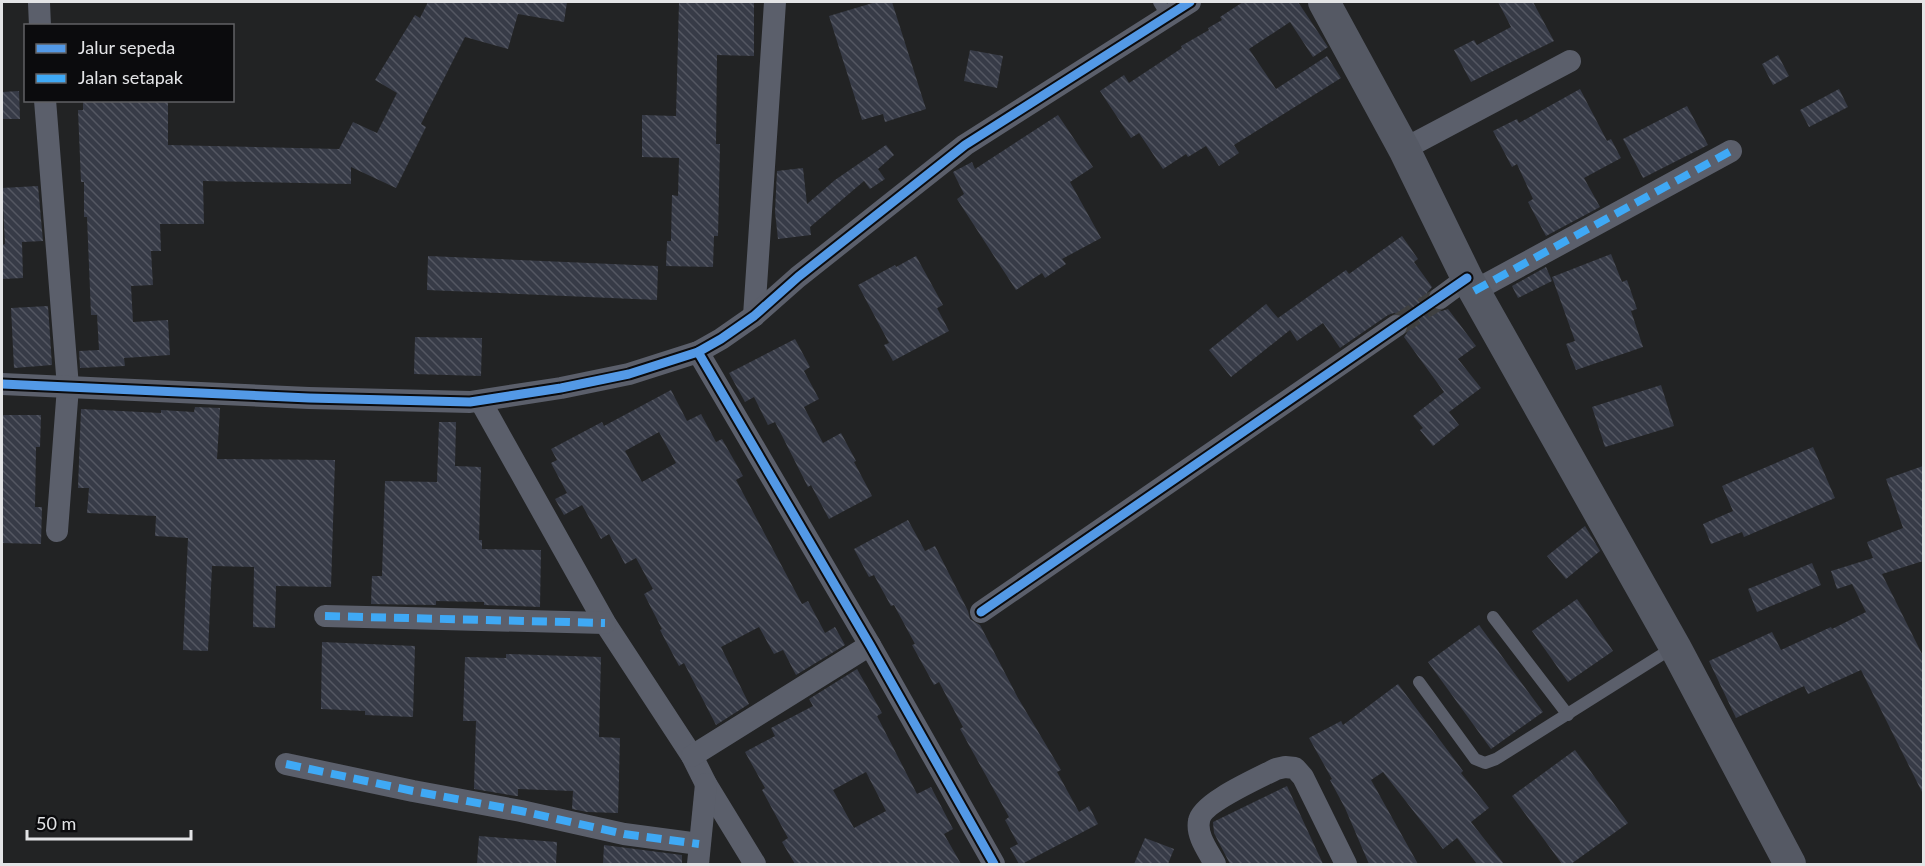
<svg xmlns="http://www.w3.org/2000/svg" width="1925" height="866" viewBox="0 0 1925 866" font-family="Lato,sans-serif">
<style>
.building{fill:url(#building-back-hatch);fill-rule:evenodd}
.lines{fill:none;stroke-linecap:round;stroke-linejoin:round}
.street-tunnel{stroke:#3f4041;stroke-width:22;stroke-dasharray:22 11;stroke-linecap:butt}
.lane{stroke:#5b5f6b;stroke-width:12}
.street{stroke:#5b5f6b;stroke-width:22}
.secondary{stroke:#555964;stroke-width:32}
.quiet{stroke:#3fa9f5;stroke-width:8;stroke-dasharray:15 8;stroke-linecap:butt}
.cycleway-casing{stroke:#0b0b0d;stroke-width:13}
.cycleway{stroke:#5399e6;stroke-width:9}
</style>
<defs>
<pattern id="building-back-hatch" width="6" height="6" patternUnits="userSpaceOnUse" patternTransform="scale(1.5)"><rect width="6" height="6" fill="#373b47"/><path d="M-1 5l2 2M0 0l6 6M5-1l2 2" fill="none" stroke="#545762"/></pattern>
</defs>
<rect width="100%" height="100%" fill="#222324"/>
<g class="building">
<polygon points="428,2 567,2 564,22 518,14 508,49 465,37 421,124 426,127 396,188 351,167 351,184 203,181 204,224 160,224 161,251 151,251 153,285 131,286 133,322 168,320 170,355 124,358 125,366 80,368 79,351 99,350 97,315 91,315 87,217 84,217 84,182 81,182 78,110 83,110 83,100 168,100 168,145 339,149 353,122 377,133 397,93 375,80 415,15 420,18"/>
<polygon points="679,2 754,2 754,56 717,55 716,144 720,144 718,236 714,236 713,267 666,266 667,241 671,241 672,195 678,196 679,158 642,157 642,115 676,116"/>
<polygon points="876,2 892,2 926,109 885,122 883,114 862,120 829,16"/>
<polygon points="1243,2 1298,2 1328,47 1313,57 1290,22 1249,49 1276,89 1327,56 1341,78 1234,145 1239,153 1219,166 1206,146 1188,157 1186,154 1163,169 1139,133 1131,138 1100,91 1124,75 1129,83 1182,48 1181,46 1209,30 1208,28 1222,20 1220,17"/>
<polygon points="1498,2 1533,2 1554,41 1471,82 1454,50 1474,40 1477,45 1511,27"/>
<polygon points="970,50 1003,56 997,88 964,81"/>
<polygon points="1778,55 1789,76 1773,85 1762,64"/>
<polygon points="1580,89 1607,141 1611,139 1621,158 1584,178 1600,207 1546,236 1528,202 1533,199 1517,164 1512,167 1493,131 1517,119 1519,123"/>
<polygon points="1839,89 1848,107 1809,127 1800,110"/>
<polygon points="19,91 20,119 2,119 2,92"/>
<polygon points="1687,106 1708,145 1643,178 1623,139"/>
<polygon points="1058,115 1093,167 1070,182 1101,238 1062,259 1066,264 1045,278 1042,273 1016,290 957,199 964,194 953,172 972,162 975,169"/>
<polygon points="886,145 894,155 878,169 885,179 870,189 864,181 810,227 811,235 778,239 775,212 777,171 803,168 807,204 835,180"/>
<polygon points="38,186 43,241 22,242 23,278 2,279 2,245 5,244 2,188"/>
<polygon points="1402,236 1418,259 1414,262 1432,287 1427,293 1427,300 1429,306 1435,311 1442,311 1448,309 1476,346 1458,359 1481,388 1449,412 1459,425 1433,446 1420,430 1423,428 1413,416 1444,392 1404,337 1408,331 1409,324 1407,318 1401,314 1394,313 1388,315 1340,348 1323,323 1297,341 1290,330 1231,377 1209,350 1266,304 1278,318 1346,270 1349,274"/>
<polygon points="1611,254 1622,282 1627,280 1637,309 1631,311 1643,347 1576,370 1566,344 1575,341 1552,277"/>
<polygon points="428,256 658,266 657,300 427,290"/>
<polygon points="916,256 943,305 937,308 949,331 893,361 884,345 889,343 858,285 895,265 896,267"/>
<polygon points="1546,267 1552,281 1518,298 1512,286"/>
<polygon points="48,306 52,365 14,368 11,308"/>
<polygon points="415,337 482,338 481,376 414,374"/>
<polygon points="795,339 810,367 804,371 819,399 804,407 823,443 841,433 856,461 854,462 872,496 829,519 811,485 808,487 775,422 768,425 754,397 745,402 729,373"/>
<polygon points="1661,385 1674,426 1605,447 1592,407"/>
<path d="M671 390 687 421 701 414 716 442 722 439 743 476 736 480 802 604 808 601 825 633 835 627 845 645 796 675 783 650 774 654 759 627 721 647 749 704 716 725 684 663 679 666 660 630 662 629 644 594 653 589 636 558 625 564 609 534 601 539 582 505 564 515 555 499 567 493 551 463 557 460 551 449 602 422 604 426ZM659 432 676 463 642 482 625 451Z"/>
<polygon points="195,407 220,408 217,459 335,460 331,587 276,586 275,628 253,627 254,567 212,566 208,651 183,650 188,538 155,536 156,516 87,513 89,488 78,488 81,409 161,413 161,410 194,412"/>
<polygon points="2,415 41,415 40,447 36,447 35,507 42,507 41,544 2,543"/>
<polygon points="439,422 456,422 455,466 481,467 479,540 482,540 482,549 541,550 540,607 484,605 484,602 436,601 436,605 371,604 372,576 382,576 385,481 437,482"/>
<polygon points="1813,447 1835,498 1744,537 1742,532 1711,544 1703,524 1733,511 1722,486"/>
<polygon points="1923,466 1923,561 1882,574 1923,656 1923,794 1861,670 1808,694 1804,686 1736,718 1709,661 1772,632 1781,650 1831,627 1832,629 1866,612 1852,584 1837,589 1831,571 1873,558 1867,542 1903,528 1886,479"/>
<polygon points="908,520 925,551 935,546 968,611 970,619 980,625 1018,698 1061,770 1057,772 1079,812 1089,806 1098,824 1022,864 1019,864 1010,848 1018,844 1005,820 1009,817 960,729 963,727 939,682 934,685 912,645 915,644 894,605 891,606 874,575 869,577 854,549"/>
<polygon points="1585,526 1600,551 1566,579 1547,556"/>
<polygon points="1812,563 1821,585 1757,612 1748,589"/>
<polygon points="1577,599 1613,651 1568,682 1532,631"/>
<polygon points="1479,625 1543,712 1491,749 1428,662"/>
<polygon points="322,642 415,646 413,717 365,715 365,711 321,709"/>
<polygon points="506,654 601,657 599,737 620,738 618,813 587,812 572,809 573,791 518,789 518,796 516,796 474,789 476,721 463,721 465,657 506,658"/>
<path d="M857 669 882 713 877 716 917 794 931 787 953 829 944 834 961 864H795L782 842 788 838 762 790 765 788 745 752 775 736 771 728 813 706 809 699ZM866 772 886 811 854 828 833 790Z"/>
<polygon points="1398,684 1463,771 1461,773 1489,808 1471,822 1504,864 1477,864 1457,838 1443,849 1383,772 1371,780 1418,864 1369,864 1345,808 1330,780 1332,779 1309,738 1341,721 1343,725"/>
<polygon points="1575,750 1628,823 1571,864 1562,864 1512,796"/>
<polygon points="1287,786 1323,864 1230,864 1214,833 1213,822"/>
<polygon points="479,836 557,842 556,864 477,864"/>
<polygon points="1145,838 1174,849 1168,864 1134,864"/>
<polygon points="604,845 682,855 682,864 603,864"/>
</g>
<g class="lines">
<polyline class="street-tunnel" points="1396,326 1440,298"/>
<g class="lane">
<polyline points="1159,2 1167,15"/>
<polyline points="1493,617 1568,715"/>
<polyline points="1419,682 1475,759 1485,763 1496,759 1674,647"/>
</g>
<g class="street">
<polyline points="39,3 40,26"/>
<polyline points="45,100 68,387 57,531"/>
<polyline points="1404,149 1570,61"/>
<polyline points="1474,291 1731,151"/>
<polyline points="1440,298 1467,278"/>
<polyline points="754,316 775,2"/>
<polyline points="698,352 870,645 994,864"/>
<polyline points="2,384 309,398 470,402 561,388 629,374 698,352 721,339 754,316 798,277 965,145 1190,2"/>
<polyline points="481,402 605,623 692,756 706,784 755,864"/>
<polyline points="981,612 1396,326"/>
<polyline points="325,616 605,623"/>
<polyline points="692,756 870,645"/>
<polyline points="286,764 413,791 521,811 624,834 699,844"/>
<polyline points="698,864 706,784"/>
<path d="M1215 864C1209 852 1196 836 1199 821 1201 803 1259 778 1276 769L1285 767 1295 768 1303 777 1346 864"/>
</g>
<polyline class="secondary" points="1324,2 1404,149 1467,278 1675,647 1790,864"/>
<g class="quiet">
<polyline points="1474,291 1731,151"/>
<polyline points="325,616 605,623"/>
<polyline points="286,764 413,791 521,811 624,834 699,844"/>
</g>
<g class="cycleway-casing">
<g id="cycleway">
<polyline points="698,352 870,645 994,864"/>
<polyline points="2,384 309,398 470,402 561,388 629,374 698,352 721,339 754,316 798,277 965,145 1190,2"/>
<polyline points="981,612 1467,278"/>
</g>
</g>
<use href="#cycleway" class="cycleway"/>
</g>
<rect width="1925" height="866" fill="none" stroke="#e3e4e6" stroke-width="6"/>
<rect x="24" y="24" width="210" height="78" fill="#0b0b0d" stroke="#616264" stroke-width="1.5"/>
<rect x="36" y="44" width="30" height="9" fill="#5399e6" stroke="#616264" stroke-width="1.5"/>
<text x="78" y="54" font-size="18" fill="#e3e4e6">Jalur sepeda</text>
<rect x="36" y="74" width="30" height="9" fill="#3fa9f5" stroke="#616264" stroke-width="1.5"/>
<text x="78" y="84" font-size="18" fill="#e3e4e6">Jalan setapak</text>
<path d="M27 830v9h164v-9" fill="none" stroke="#e3e4e6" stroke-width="3"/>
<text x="36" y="830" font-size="18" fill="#e3e4e6" stroke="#0b0b0d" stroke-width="4.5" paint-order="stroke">50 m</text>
</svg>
